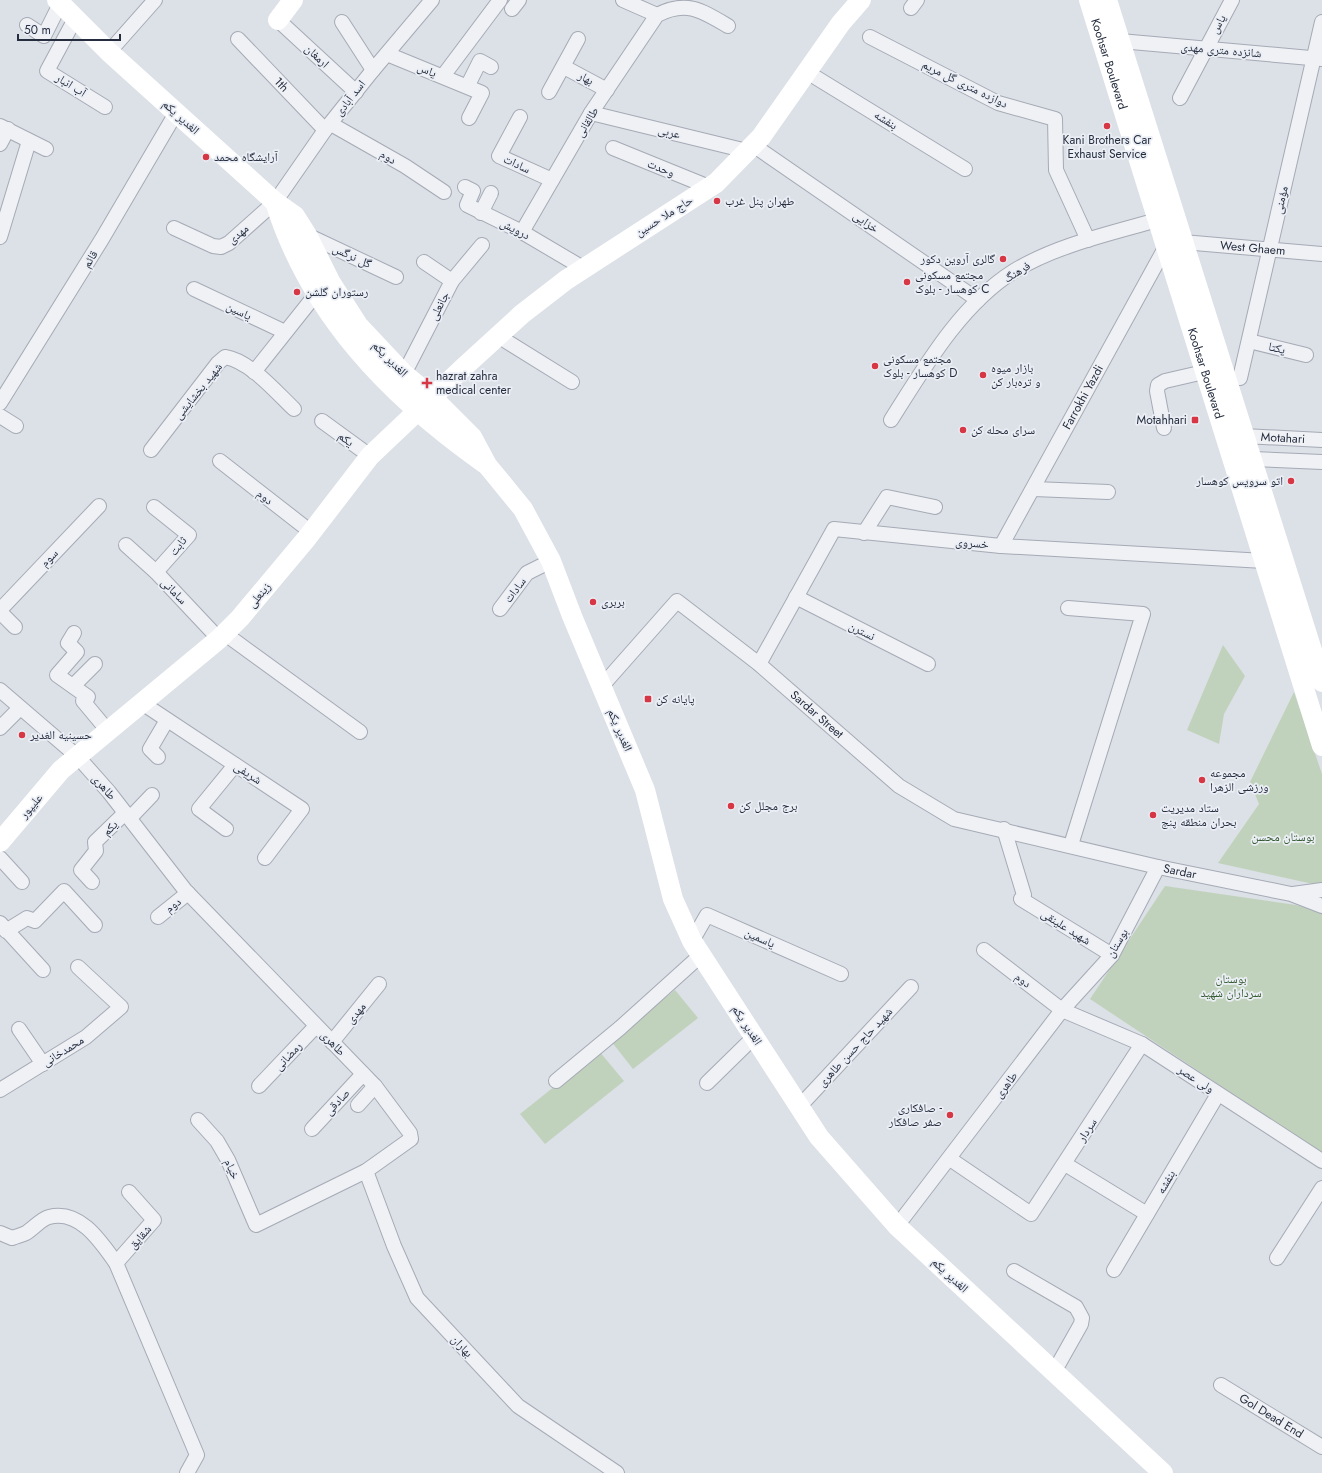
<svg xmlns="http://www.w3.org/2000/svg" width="1322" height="1473" viewBox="0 0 1322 1473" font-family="Jost,'Noto Naskh Arabic',sans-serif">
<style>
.green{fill:#c1d2bc}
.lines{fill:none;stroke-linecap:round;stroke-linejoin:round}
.street-casing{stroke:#a5aab5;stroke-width:16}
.street{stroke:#eff1f5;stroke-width:14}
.secondary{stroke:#fff;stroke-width:20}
.poi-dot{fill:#d73644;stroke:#ebeff5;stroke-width:1.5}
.labels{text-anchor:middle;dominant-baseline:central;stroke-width:3.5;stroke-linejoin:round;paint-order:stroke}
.street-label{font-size:12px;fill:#252d3f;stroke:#ebeff5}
.poi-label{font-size:12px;fill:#252d3f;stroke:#ebeff5;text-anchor:start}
.park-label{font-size:12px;fill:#365b31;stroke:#ebeff5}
</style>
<rect width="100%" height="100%" fill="#dce0e7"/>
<g class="green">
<polygon points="1223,645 1245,676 1224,714 1219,744 1187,730"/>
<polygon points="1294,692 1322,774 1322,886 1218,863 1259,804 1250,782"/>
<polygon points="1165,886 1296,905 1322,912 1322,1153 1090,999"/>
<polygon points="675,990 698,1018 633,1069 611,1041"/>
<polygon points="599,1051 624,1081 545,1144 520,1114"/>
</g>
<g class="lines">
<g class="street-casing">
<g id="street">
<polyline points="623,0 657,15"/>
<polyline points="911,8 917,0"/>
<polyline points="512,9 519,0"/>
<polyline points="76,17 47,71 105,107"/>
<polyline points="278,20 356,92"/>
<polyline points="342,22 373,70"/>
<polyline points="27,25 44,36 60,4"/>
<polyline points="870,37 998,103 1055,119 1056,170 1088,240"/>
<path id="s1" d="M238 39 325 130"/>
<polyline points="1120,41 1322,59"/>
<polyline points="109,52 155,0"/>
<polyline points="387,54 482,93 469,118"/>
<polyline points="564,67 607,90"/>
<polyline points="807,72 965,169"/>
<polyline points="443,76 500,0"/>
<polyline points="468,85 480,61 491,67"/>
<polyline points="549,92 578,39"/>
<polyline points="1180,98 1232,0"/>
<polyline points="591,113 747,151"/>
<polyline points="520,117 499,156 552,180"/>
<polyline points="331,124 405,166 444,192"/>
<polyline points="0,126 46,149"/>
<polyline points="0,144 8,129"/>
<polyline points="753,145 978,300"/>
<polyline points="613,148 709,187"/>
<polyline points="465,187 473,191 467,205 522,232 583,268"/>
<polyline points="481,213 491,193"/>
<polyline points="174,228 213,246 221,247 229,243 275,202 325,130 373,70 432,0"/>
<path d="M522 232 591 113 657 15C686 0 701 10 728 26"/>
<polyline points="307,235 396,277"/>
<polyline points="0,237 29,141"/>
<path id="s2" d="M1183 242 1322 254"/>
<polyline points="424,262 452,281"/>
<polyline points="194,289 285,332"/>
<polyline points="498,336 572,382"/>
<polyline points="1249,341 1306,355"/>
<polyline points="254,372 316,294 324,288"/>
<polyline points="404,374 452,281 482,245"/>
<polyline points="1240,378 1322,22"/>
<polyline points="0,403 102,239 176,113"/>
<polyline points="0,416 16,426"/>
<path d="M891 420C924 368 960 305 1014 271 1057 245 1109 234 1157 220"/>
<polyline points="322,421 370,456"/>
<polyline points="1164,428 1157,391 1158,385 1165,381 1204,372"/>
<path id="s3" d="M1244 436 1322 440"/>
<path d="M151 450 218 363 225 357C250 361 276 392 294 409"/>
<polyline points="1252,459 1322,462"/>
<polyline points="220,461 311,532"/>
<polyline points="1034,489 1108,492"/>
<polyline points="154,507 189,535 156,572"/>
<polyline points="864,533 887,497 935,507"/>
<polyline points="126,545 156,572 219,639"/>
<path id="s4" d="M1001 546 1165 248"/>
<polyline points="796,597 928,664"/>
<polyline points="1068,608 1143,614 1071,845"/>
<polyline points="500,609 527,573 551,561"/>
<polyline points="0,610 99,506"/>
<polyline points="0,612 15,627"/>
<polyline points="74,633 68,643 77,652 57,675 88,697 83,701 108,731"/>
<polyline points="224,633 360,732"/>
<polyline points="759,664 834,529 1001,546 1264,561"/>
<polyline points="73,686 95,664"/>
<path id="s5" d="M601 687 677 601 759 664 899 786 954 819 1158 867 1291 894 1322 906"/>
<polyline points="0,690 78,757 109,792 185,890 375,1086 410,1133 411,1139 366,1171 256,1225 228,1160 217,1141 198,1120"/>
<polyline points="142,703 302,809 265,858"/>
<polyline points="0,728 20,708"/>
<polyline points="158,757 150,749 167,720"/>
<polyline points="130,818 152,795"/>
<polyline points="226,829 199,809 235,765"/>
<polyline points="1004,829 1024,895"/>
<polyline points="0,858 22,882"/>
<polyline points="92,882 81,870 96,851 95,842 125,813"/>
<polyline points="1293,894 1322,890"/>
<polyline points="1021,899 1112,955"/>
<polyline points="158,917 188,893"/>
<polyline points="0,923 43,970"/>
<polyline points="6,931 27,918 35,921 64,891 95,925"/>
<polyline points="692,941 707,915 841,974"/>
<polyline points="984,950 1062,1010 1142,1044 1322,1161"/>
<polyline points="19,1029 43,1064"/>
<polyline points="332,1042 379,984"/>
<polyline points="556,1081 620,1028 701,955"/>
<polyline points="707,1083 754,1037"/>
<polyline points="259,1086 316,1026"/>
<polyline points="0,1090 86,1037 121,1007 78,967"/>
<polyline points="358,1105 375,1086"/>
<polyline points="799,1107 911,987"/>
<polyline points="312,1129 363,1074"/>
<polyline points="950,1159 1031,1214 1142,1044"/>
<polyline points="1065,1164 1147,1214"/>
<polyline points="366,1171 394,1246 417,1298 518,1406 617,1473"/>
<polyline points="897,1226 1062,1010 1112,955 1158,867"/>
<path d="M0 1233 12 1238C17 1236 22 1235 26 1233 34 1228 41 1219 49 1217 80 1209 101 1242 116 1263L197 1455 187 1473"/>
<polyline points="1277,1258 1322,1188"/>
<polyline points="116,1263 154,1220 129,1192"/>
<polyline points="1114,1270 1218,1094"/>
<polyline points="1014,1271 1076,1307 1082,1318 1081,1324 1054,1372"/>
<path id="s6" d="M1221 1385 1322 1447"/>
</g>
</g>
<use href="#street" class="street"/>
<g class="secondary">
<polyline points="57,0 109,52 275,202 295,216 307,235 331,283 358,325 404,374 432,397 472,437 487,465 523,509 551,561 572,616 645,790 673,899 692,941 819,1137 897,1226 1163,1473"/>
<path id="s7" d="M1089 0 1322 746"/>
<polyline points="1107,0 1322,682"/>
<polyline points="278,20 293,0"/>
<path d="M275 202C310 314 389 396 484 463"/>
<polyline points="0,842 61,770 219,639 240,618 307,538 370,456 464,367 522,314 566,280 716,183 761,137 841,23 861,0"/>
</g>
</g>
<g class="poi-dot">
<circle cx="1107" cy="126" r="4"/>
<circle cx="206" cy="157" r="4"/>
<circle cx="717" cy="201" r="4"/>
<circle cx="1003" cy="259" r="4"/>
<circle cx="907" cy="282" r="4"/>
<circle cx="297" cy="292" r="4"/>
<circle cx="875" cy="366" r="4"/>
<circle cx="983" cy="375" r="4"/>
<path d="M425 377h4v4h4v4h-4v4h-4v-4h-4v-4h4z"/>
<rect x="1191" y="416" width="8" height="8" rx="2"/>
<circle cx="963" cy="430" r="4"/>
<circle cx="1291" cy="481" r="4"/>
<circle cx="593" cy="602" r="4"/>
<rect x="644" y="695" width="8" height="8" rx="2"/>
<circle cx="22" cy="735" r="4"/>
<circle cx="1202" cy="780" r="4"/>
<circle cx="731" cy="806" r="4"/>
<circle cx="1153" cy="815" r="4"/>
<circle cx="950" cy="1115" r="4"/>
</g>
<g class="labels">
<g class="street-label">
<text transform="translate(1218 24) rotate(-61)">یاس</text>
<text transform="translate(1221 50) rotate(5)">شانزده متری مهدی</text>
<text transform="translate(317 56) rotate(43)">ارمغان</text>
<text stroke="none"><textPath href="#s7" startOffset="67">Koohsar Boulevard</textPath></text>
<text transform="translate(427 70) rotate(22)">یاس</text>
<text transform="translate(586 78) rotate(28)">بهار</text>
<text stroke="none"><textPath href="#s1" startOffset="63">1th</textPath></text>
<text transform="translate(965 84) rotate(26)">دوازده متری گل مریم</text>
<text transform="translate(71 85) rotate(32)">آب انبار</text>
<text transform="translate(350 98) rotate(-52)">اسد آبادی</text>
<text transform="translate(181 117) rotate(42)">الغدیر یکم</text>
<text transform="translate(886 120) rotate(32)">بنفشه</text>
<text transform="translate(587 122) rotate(-58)">طالقانی</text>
<text transform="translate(669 132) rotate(13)">عربی</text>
<text transform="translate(388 157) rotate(30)">دوم</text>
<text transform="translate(517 164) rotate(25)">سادات</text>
<text transform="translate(661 168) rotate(22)">وحدت</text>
<text transform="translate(1281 200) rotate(-77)">مؤمنی</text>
<text transform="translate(664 216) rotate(-32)">حاج ملا حسین</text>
<text transform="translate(866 222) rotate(35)">خزایی</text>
<text transform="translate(515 229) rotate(27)">درویش</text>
<text transform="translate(238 234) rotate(-40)">مهدی</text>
<text stroke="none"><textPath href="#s2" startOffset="70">West Ghaem</textPath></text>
<text transform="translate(352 256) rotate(25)">گل نرگس</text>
<text transform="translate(90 259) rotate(-58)">قائم</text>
<text transform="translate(1017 272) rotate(-32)">فرهنگ</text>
<text transform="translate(439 306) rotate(-63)">جانعلی</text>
<text transform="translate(239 311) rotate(26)">یاسین</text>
<text transform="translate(1277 348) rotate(13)">یکتا</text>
<text transform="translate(390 359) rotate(45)">الغدیر یکم</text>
<text stroke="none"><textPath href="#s7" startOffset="391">Koohsar Boulevard</textPath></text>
<text transform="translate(198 391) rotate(-51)">شهید بخشایشی</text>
<text stroke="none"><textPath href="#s4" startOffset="170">Farrokhi Yazdi</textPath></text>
<text stroke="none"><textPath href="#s3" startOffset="39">Motahari</textPath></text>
<text transform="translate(346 439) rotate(36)">یکم</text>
<text transform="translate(265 497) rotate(38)">دوم</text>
<text transform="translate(972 543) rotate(5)">خسروی</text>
<text transform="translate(178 546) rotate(-52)">ثابت</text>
<text transform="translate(49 558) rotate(-46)">سوم</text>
<text transform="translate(515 590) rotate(-53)">سادات</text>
<text transform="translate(174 591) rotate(46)">سامانی</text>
<text transform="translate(259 595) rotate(-50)">زینعلی</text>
<text transform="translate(862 631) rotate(27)">نسترن</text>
<text stroke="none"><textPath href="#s5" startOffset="295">Sardar Street</textPath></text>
<text transform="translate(620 730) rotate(67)">الغدیر یکم</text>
<text transform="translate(248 773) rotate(33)">شریفی</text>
<text transform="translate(104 787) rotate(49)">طاهری</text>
<text transform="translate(31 806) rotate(-50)">علیپور</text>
<text transform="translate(110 828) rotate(-45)">یکم</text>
<text stroke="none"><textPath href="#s5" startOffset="700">Sardar</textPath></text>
<text transform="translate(173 905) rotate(-38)">دوم</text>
<text transform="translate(1066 927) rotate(32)">شهید علینقی</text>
<text transform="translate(760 938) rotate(24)">یاسمین</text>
<text transform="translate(1117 943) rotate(-59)">بوستان</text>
<text transform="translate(1023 980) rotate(37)">دوم</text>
<text transform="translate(356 1013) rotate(-50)">مهدی</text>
<text transform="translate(747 1025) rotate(57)">الغدیر یکم</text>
<text transform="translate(333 1043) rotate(46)">طاهری</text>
<text transform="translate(855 1047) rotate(-47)">شهید حاج حسن طاهری</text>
<text transform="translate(63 1051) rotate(-32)">محمدخانی</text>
<text transform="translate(288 1056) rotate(-47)">رمضانی</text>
<text transform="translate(1196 1079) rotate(33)">ولی عصر</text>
<text transform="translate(1006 1085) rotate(-53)">طاهری</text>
<text transform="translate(337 1102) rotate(-47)">صادقی</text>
<text transform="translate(1087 1130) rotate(-57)">سردار</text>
<text transform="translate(232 1169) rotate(65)">خیام</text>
<text transform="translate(1166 1182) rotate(-60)">بنفشه</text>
<text transform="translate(140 1237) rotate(-48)">شقایق</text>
<text transform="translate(950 1275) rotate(43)">الغدیر یکم</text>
<text transform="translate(462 1346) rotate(47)">بهاران</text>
<text stroke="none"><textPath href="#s6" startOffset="59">Gol Dead End</textPath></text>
</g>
<g class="poi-label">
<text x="1107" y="140" text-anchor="middle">Kani Brothers Car<tspan x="1107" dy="14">Exhaust Service</tspan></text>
<text x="214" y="157">آرایشگاه محمد</text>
<text x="725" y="201">طهران پنل غرب</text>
<text x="995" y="259" text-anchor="end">گالری آروین دکور</text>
<text x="915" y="275">مجتمع مسکونی<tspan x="915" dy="14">کوهسار - بلوک C</tspan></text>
<text x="305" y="292">رستوران گلشن</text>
<text x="883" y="359">مجتمع مسکونی<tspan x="883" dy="14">کوهسار - بلوک D</tspan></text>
<text x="991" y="368">بازار میوه<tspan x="991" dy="14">و تره‌بار کن</tspan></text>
<text x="436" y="376">hazrat zahra<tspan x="436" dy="14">medical center</tspan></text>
<text x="1187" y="420" text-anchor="end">Motahhari</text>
<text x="971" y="430">سرای محله کن</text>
<text x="1283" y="481" text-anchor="end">اتو سرویس کوهسار</text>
<text x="601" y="602">بربری</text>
<text x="656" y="699">پایانه کن</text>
<text x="30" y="735">حسینیه الغدیر</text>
<text x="1210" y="773">مجموعه<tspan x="1210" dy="14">ورزشی الزهرا</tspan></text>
<text x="739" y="806">برج مجلل کن</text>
<text x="1161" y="808">ستاد مدیریت<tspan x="1161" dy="14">بحران منطقه پنج</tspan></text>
<text x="942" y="1108" text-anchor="end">صافکاری -<tspan x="942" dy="14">صفر صافکار</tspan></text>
</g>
<g class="park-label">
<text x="1283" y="837">بوستان محسن</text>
<text x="1231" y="979">بوستان<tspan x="1231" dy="14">سرداران شهید</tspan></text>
</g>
</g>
<path d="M18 34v6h102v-6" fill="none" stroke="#252d3f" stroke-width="2"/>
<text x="24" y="34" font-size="12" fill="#252d3f" stroke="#ebeff5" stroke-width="3" paint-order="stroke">50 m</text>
</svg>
